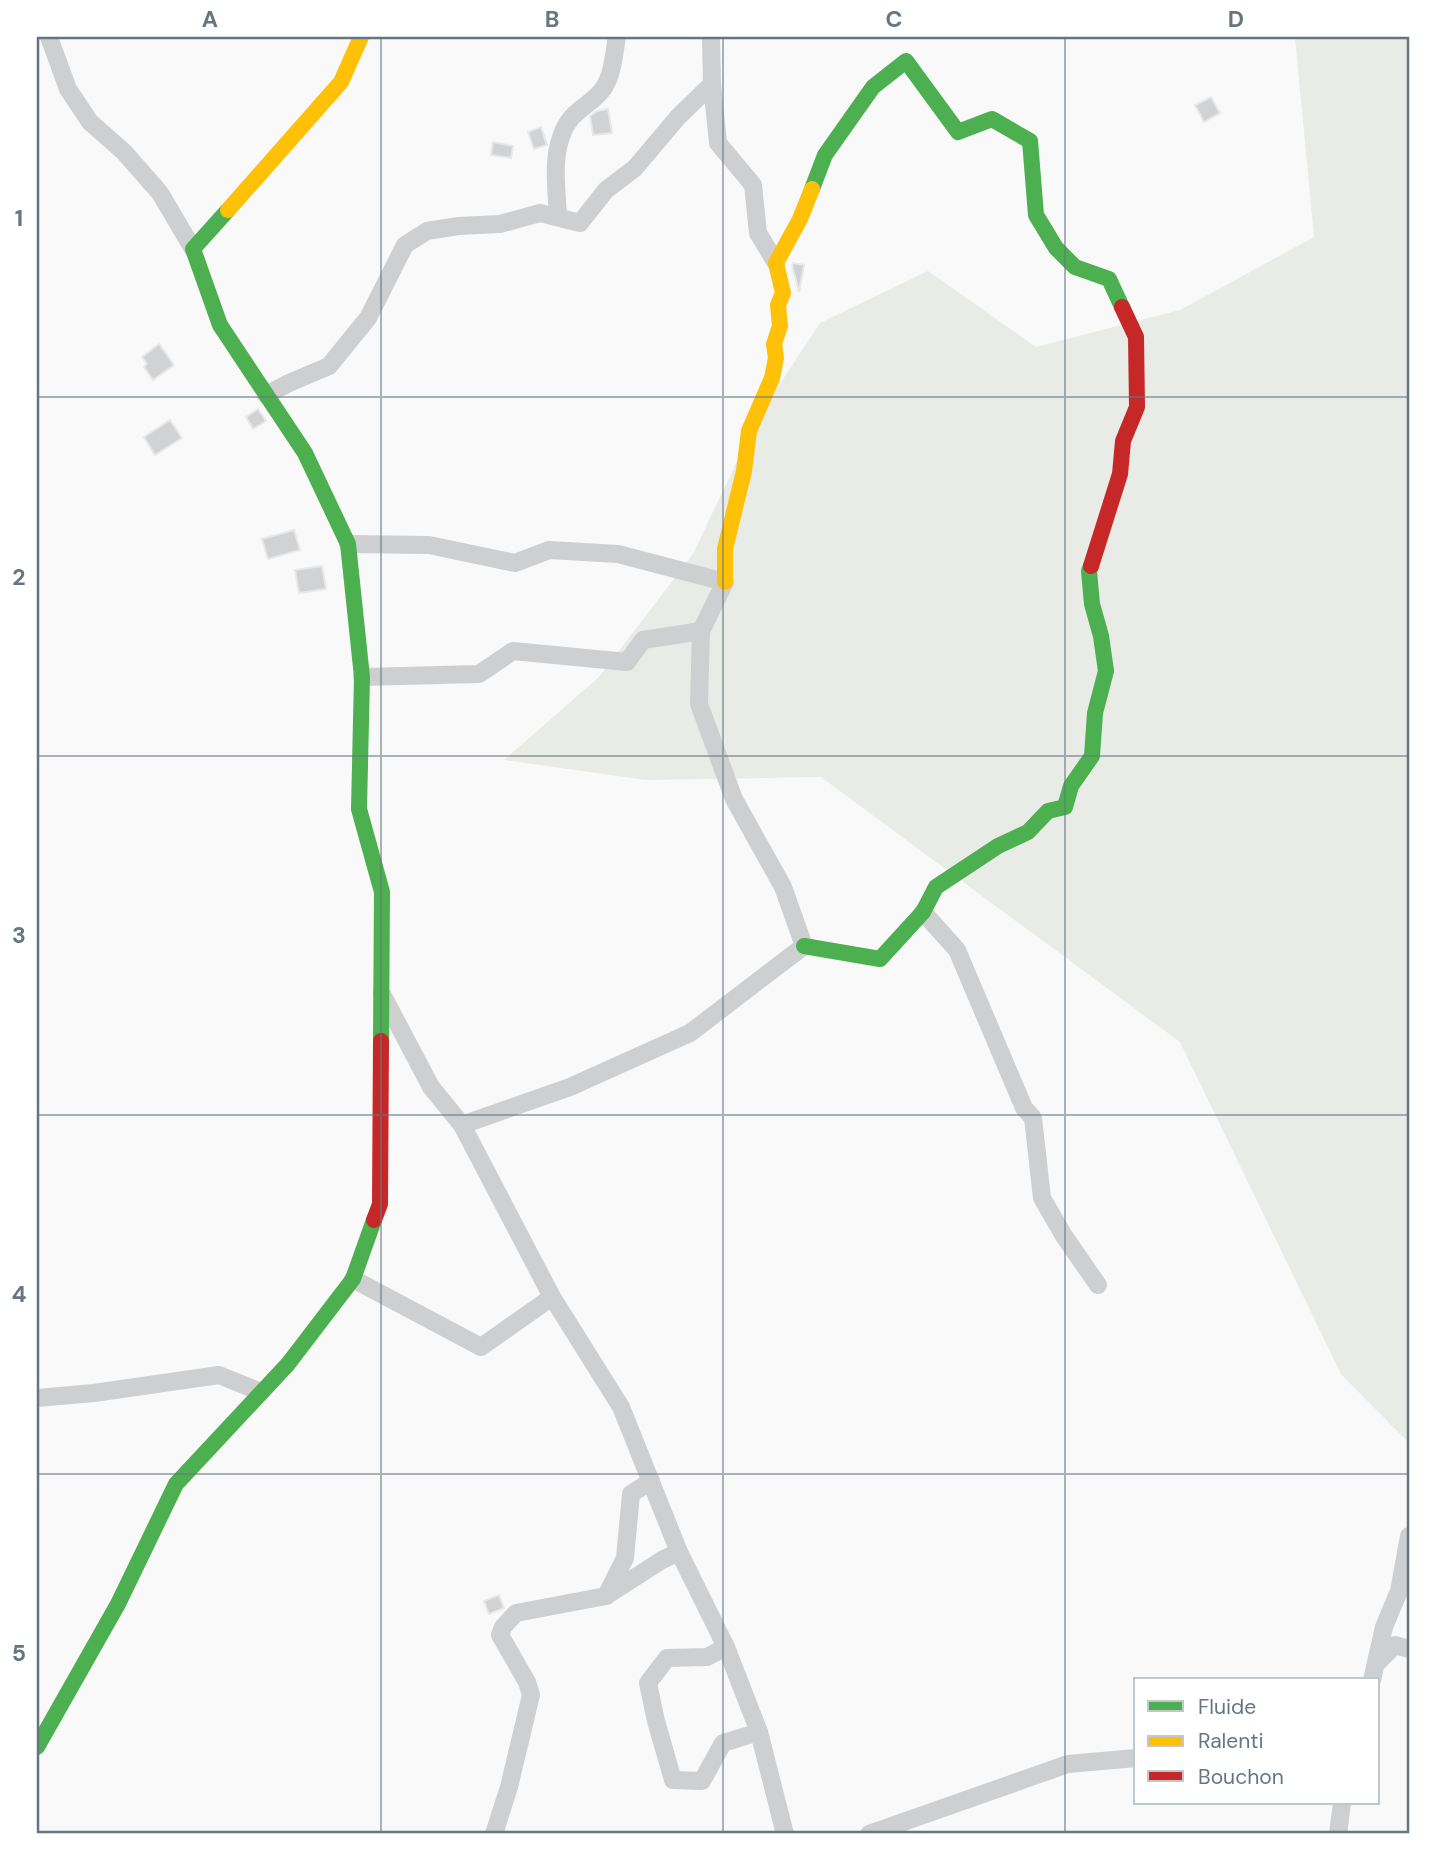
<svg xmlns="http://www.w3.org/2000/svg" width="1446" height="1871" viewBox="0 0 1446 1871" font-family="'DM Sans',sans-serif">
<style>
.green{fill:#e8ebe6}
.building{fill:#d0d2d3;stroke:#e8e8e8;stroke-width:2}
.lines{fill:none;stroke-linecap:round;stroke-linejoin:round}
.street{stroke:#cecfd0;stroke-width:18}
.fast{stroke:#4caf50;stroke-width:16}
.slow{stroke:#ffc107;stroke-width:16}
.jam{stroke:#c62828;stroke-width:16}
.grid{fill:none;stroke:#657683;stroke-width:2;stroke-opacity:0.55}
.neatline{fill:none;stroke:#657683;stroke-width:2.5}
.grid-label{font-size:23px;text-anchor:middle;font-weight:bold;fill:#657683}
</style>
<rect width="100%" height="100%" fill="#f9f9f9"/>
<polygon class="green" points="1295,37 1409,37 1409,1443 1341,1374 1180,1042 821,777 646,780 504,760 599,677 693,554 758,417 820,323 928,271 1036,347 1180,310 1314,237"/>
<g class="building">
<polygon points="1211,97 1220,113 1204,122 1195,105"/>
<polygon points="608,109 612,133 593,135 590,116 597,111"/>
<polygon points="541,127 547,145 534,149 528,132"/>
<polygon points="493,142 513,146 511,158 491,155"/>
<polygon points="793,263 804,265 799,292 792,265"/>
<polygon points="159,344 174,365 153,380 144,367 147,364 142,357"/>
<polygon points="258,409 266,421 253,429 246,417"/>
<polygon points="170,420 182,438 155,455 144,437"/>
<polygon points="294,530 300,550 268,559 262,539"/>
<polygon points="322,566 326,589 299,593 295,570"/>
<polygon points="499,1595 504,1608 489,1614 484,1601"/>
</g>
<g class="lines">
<g class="street">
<polyline points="49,37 68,89 90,122 124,152 160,193 193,249"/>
<polyline points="711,37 712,84 718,143 753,185 758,233 776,263"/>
<path d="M558 217C557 191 552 162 561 137 570 109 590 107 603 89 613 75 614 53 617 37"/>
<polyline points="266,395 289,383 329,366 368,318 405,245 427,231 458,226 500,224 540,213 580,223 606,190 635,168 678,117 712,84"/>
<polyline points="348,544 429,545 515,563 549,550 618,554 725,582 701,631"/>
<polyline points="362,677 479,674 513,651 627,662 643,640 701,631 699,704 734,799 783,887 804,946 690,1033 570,1087 462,1125"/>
<polyline points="923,912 957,950 1024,1108 1033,1118 1042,1198 1064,1236 1098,1285"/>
<polyline points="382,994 431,1087 462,1125 552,1297 621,1407 679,1552 726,1647 759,1732 785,1834"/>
<polyline points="353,1279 481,1347 552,1297"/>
<polyline points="37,1398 94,1393 219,1375 261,1392"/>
<polyline points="606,1596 662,1560 679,1552"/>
<polyline points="726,1647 707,1657 667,1658 648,1683 656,1721 673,1780 702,1781 723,1743 759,1732"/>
<polyline points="1376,1664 1395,1645 1409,1649"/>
<polyline points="1372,1680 1384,1627 1399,1591 1409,1536"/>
<polyline points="494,1834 509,1787 531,1695 527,1682 500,1635 503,1627 516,1613 606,1596 625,1558 631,1494 651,1481"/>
<polyline points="869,1834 1068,1764 1136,1758"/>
<polyline points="1338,1834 1342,1803"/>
</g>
<g class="fast">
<polyline points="812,189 825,155 873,87 906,61 958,132 992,119 1030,141 1036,215 1056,248 1075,267 1109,279 1122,307"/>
<polyline points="228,210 193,249 220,325 305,453 348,544 362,677 359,809 382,892 381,1041"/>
<polyline points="804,946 880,959 923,912 936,887 998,846 1028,832 1048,811 1065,807 1071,786 1092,756 1095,713 1106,671 1101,636 1092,604 1089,571 1091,566"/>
<polyline points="37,1747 118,1604 176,1484 288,1364 353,1279 374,1220"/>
</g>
<g class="slow">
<polyline points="228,210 341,82 361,37"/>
<polyline points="725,582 725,549 744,471 749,431 772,378 776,358 774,344 780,326 778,305 783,293 776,263 800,219 812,189"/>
</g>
<g class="jam">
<polyline points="1091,566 1120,474 1123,441 1137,407 1136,337 1122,307"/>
<polyline points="374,1220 380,1204 381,1041"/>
</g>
</g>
<path class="grid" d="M381 37V1834M723 37V1834M1065 37V1834M37 397H1409M37 756H1409M37 1115H1409M37 1474H1409"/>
<rect width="1446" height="1871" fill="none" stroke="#ffffff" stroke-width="77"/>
<rect x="1134" y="1678" width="245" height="126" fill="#ffffff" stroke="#c1c8cd" stroke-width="2"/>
<rect x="1148" y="1701" width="35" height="10" fill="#4caf50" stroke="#c1c8cd" stroke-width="2"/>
<text x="1198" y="1714" font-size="21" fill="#657683">Fluide</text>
<rect x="1148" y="1736" width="35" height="10" fill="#ffc107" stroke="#c1c8cd" stroke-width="2"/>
<text x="1198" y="1748" font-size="21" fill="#657683">Ralenti</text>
<rect x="1148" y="1771" width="35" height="10" fill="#c62828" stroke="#c1c8cd" stroke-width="2"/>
<text x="1198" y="1784" font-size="21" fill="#657683">Bouchon</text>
<rect x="38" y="38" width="1370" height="1794" class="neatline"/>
<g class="grid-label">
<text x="210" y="27">A</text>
<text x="552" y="27">B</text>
<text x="894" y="27">C</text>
<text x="1236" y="27">D</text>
<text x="19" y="226">1</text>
<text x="19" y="585">2</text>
<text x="19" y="943">3</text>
<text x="19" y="1302">4</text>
<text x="19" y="1661">5</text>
</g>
</svg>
